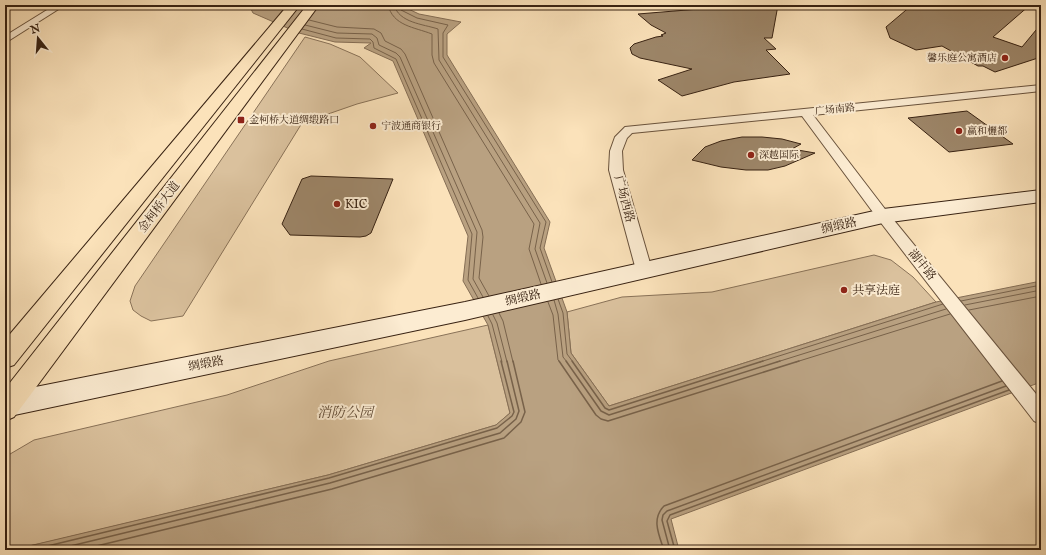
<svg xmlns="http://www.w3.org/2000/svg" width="1046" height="555" viewBox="0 0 1046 555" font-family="'IM FELL English','Noto Serif SC',serif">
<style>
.green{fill:#dac19d;stroke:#897258}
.water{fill:#b9a181;stroke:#856e55}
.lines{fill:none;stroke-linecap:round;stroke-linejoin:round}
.shore-far1{stroke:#78624a;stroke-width:1}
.shore{stroke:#78624a;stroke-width:1.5}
.building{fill:#9d8669;stroke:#382212}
.street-casing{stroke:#69523c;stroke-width:2}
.secondary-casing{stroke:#382212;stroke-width:2}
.primary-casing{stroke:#382212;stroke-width:2}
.street{fill:#fcecd2;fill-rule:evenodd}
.secondary{fill:#fcecd2;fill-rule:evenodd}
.primary{fill:#fbe2ba;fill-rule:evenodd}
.poi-dot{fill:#8f2418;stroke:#fcecd2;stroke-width:1.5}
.labels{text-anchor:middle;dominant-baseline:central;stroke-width:4;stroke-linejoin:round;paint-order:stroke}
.far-poi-label{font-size:10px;fill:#382212;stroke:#fcecd2;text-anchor:start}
.far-street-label{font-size:10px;fill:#382212;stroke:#fcecd2}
.street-label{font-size:12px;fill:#382212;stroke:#fcecd2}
.poi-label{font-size:12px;fill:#382212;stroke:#fcecd2;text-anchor:start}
.near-park-label{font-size:14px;font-style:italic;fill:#604a35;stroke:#fcecd2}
</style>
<rect width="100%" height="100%" fill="#fbe2ba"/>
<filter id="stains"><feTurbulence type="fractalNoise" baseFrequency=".005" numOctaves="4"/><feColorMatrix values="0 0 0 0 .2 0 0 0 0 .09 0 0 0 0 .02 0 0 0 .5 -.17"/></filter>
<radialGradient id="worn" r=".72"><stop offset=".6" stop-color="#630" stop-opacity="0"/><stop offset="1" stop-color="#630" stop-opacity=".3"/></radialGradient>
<g class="green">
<polygon points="305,37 330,44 360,57 398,93 357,104 302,123 183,316 151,321 141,316 133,310 130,301 135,286"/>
<polygon points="874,255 891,260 913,277 936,302 609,406 571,353 567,312 622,297 712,292"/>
<polygon points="488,325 510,413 496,425 328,475 56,540 12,550 5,550 5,457 34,440 227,395 329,361"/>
</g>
<polygon class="water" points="249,5 400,5 419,14 461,22 447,34 447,55 550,222 544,248 567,312 571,353 609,406 936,302 1041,281 1041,382 671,519 679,550 12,550 328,475 496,425 510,413 488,325 463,281 468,236 393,61 364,48 371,43 335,42 299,33 253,13"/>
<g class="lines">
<g class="shore-far1">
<path d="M388 5C393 26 414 27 432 34V55L434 63 534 224 529 249 541 284"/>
<path d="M394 5C399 23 423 24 438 29L439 60 540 223 535 249 547 283"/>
<polyline points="399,5 401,10 417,18 448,25 443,33 443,57 546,222 540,248 552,282"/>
<polyline points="309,20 337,27 374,29 381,33 385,41 401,49 405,54 482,230 483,237 479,278 489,296"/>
<polyline points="305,25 337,33 372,34 377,38 379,45 396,53 400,57 477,232 473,279 483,297"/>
<polyline points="302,29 336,38 370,39 373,42 374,48 396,59 472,234 468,280 478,298"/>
<polyline points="558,299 563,313 567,354 573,362"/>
<polyline points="554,300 558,314 563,357 567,362"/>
<polyline points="961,301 1041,285"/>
<polyline points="548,302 553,315 558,360 560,362"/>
<polyline points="965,305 1041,290"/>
<polyline points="969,310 1041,296"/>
<polyline points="499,313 503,321 513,362"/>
<polyline points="493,315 497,323 507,362"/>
<polyline points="488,316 492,324 502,362"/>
<polyline points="760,362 943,304"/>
<polyline points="777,362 946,309"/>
<polyline points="796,362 950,314"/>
</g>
<g class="shore">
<polyline points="559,361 596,415 601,419 608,421 799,361"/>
<polyline points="566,361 601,411 609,415 780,361"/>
<polyline points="572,361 605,408 609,410 763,361"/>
<polyline points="31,550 329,478 497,428 512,416 514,412 501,361"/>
<polyline points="54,550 330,483 500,433 516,419 519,411 507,361"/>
<polyline points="80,550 332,489 504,438 521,422 525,412 513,361"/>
<path d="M664 550C659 535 651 519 664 506L1002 381"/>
<polyline points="670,550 662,520 663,515 667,511 1006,386"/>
<polyline points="675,550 667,521 670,515 1009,390"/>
</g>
</g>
<g class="building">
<polygon points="699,5 778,5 772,38 764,38 776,49 766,50 790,74 734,82 682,96 658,80 692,69 640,58 632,54 630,48 634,44 656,37 663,36 661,35 666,33 651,25 638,14 699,9"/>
<polygon points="912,5 1030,5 993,37 1022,47 1041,24 1041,57 995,72 983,66 978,66 942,46 916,50 890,38 886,27"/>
<polygon points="967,111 1013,144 949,152 908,118"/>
<polygon points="742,137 762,137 782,139 801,144 792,149 815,153 785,166 768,170 746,170 721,167 692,160 705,147 721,141"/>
<polygon points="311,176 393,179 371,233 366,236 360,237 290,235 282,224 302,179"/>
</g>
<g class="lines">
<g class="street-casing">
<g id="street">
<polygon points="55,5 65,5 5,43 5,36"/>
<polygon points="1041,85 1041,91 813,115 888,213 1041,400 1041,424 1034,421 878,219 802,116 632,133 627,138 622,151 623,170 652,270 650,274 644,276 638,274 636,270 609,170 610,151 615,137 625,127"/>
</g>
</g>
<g class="secondary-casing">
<polygon id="secondary" points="1041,190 1041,202 883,223 465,320 5,417 5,393 465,302 883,209"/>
</g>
<g class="primary-casing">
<g id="primary">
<polygon points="288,5 300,5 14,365 5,368 5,340"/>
<polygon points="307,5 319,5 14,417 5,421 5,389"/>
</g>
</g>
<use href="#street" class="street"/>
<use href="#secondary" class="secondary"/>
<use href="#primary" class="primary"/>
</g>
<g class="poi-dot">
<circle cx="1005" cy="58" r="4"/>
<rect x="237" y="116" width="8" height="8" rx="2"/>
<circle cx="373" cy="126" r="4"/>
<circle cx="959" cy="131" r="4"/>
<circle cx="751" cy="155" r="4"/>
<circle cx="337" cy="204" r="4"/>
<circle cx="844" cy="290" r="4"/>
</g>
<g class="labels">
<g class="far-poi-label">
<text x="997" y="58" text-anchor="end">馨乐庭公寓酒店</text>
<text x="249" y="120">金柯桥大道绸缎路口</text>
<text x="381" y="126">宁波通商银行</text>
<text x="967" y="131">赢和欐都</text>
<text x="759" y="155">深越国际</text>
</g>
<g class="far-street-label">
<text transform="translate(835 110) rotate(-6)">广场南路</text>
</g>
<g class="street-label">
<text transform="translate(624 199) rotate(75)">广场西路</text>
<text transform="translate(159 207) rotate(-53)">金柯桥大道</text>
<text transform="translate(839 226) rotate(-13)">绸缎路</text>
<text transform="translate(922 265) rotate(51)">湖中路</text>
<text transform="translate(523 298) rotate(-13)">绸缎路</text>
<text transform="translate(206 364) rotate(-11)">绸缎路</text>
</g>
<g class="poi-label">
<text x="345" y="204">KIC</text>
<text x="852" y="290">共享法庭</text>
</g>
<g class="near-park-label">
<text x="345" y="413">消防公园</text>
</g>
</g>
<rect width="1046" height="555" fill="none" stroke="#fbe2ba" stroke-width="20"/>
<rect x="6" y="6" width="1034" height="543" fill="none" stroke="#382212" stroke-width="2"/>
<rect x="10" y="10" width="1026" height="535" fill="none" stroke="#382212"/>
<g transform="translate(38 38) rotate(343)" stroke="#fcecd2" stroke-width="3" paint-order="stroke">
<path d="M0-3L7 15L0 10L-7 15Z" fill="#382212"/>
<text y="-6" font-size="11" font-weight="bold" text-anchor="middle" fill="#382212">N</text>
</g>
<rect width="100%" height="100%" filter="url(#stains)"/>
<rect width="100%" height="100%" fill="url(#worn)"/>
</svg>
